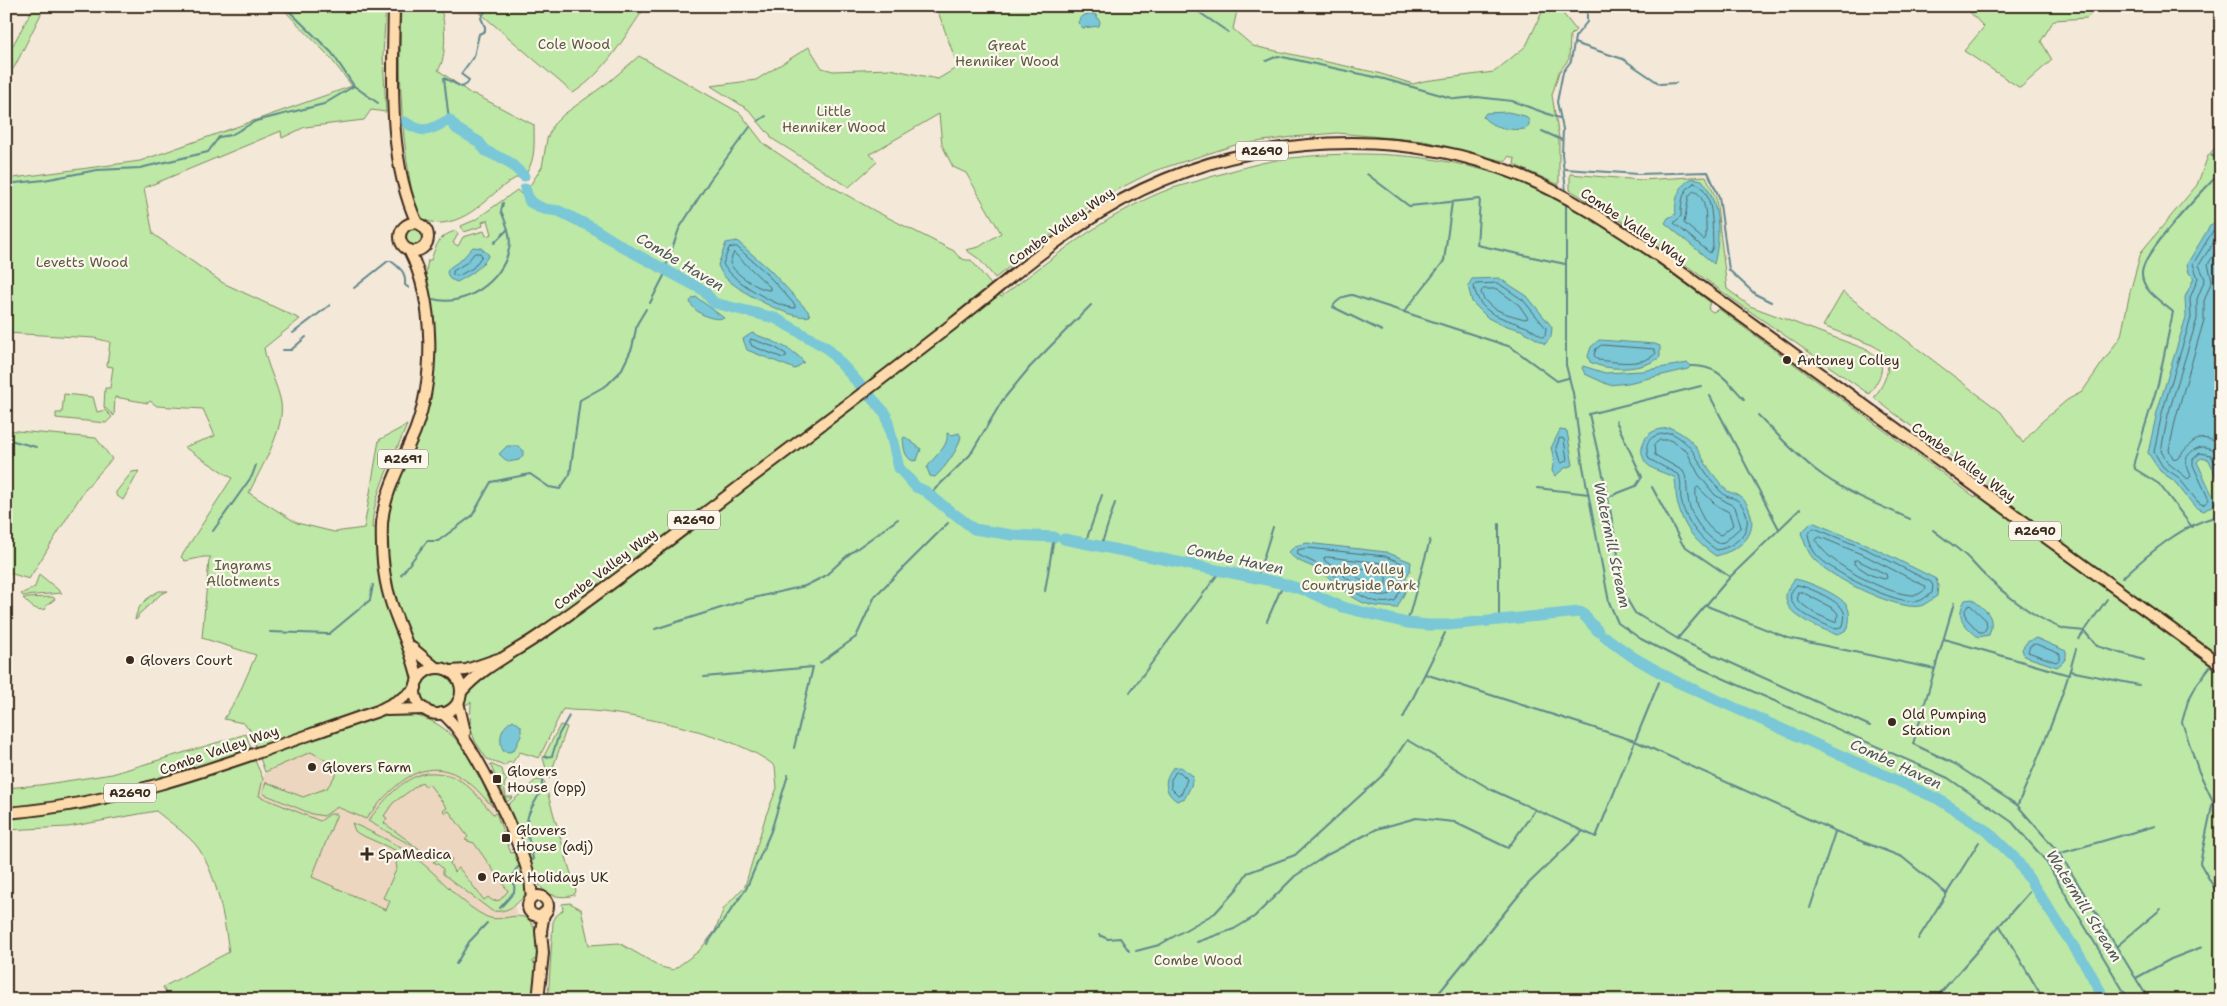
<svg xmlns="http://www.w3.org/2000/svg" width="2227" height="1006" viewBox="0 0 2227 1006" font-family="'Shantell Sans',sans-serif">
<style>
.built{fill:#ecd6c0}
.green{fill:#bde8a5;stroke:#7c8962}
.water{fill:#79c7d7;stroke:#60888d}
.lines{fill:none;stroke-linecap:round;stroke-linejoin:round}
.shore{stroke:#546968;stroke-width:1}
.stream{stroke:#60888d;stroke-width:2}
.river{stroke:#79c7d7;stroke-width:11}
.primary-casing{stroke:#3b2a1e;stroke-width:14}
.primary{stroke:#fedbac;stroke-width:10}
.poi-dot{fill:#3b2a1e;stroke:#fbf7ec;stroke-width:2}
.labels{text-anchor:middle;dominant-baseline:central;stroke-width:4.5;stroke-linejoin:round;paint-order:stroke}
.shield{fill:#fbf7ec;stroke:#75685c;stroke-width:1}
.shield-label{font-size:12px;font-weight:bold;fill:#3b2a1e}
.park-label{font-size:14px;fill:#5c5a40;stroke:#fbf7ec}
.street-label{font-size:14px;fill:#3b2a1e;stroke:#fbf7ec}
.poi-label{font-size:14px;fill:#3b2a1e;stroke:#fbf7ec;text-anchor:start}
.water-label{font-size:15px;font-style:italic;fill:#4e5956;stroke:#fbf7ec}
</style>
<rect width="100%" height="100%" fill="#f4e8d8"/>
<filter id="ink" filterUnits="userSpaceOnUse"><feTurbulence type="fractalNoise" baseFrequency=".02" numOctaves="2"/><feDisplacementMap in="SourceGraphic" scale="10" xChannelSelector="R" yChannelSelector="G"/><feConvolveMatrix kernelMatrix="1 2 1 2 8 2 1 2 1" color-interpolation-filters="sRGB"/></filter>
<g filter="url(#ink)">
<polygon class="built" points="441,745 493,807 511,853 515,852 526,893 521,900 514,905 517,915 461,945 305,875 236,813 263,779 265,772 320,747"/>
<g class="green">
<polygon points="34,6 45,6 15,66 6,78 6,58"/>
<path d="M280 6H386L383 55 386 112 371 110 364 120 305 127 282 138 281 131 144 188 153 234 223 283 300 319 264 348C267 367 278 385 281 403 285 430 260 469 249 493L297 523 334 532 364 528 379 440 407 425C394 457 373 493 372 528L388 527C388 493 416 446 427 412 440 365 432 318 426 271L428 260H431C436 245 439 235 456 231L458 234 453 243 458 246 463 237 484 231 486 236 492 234 488 220 482 222 483 226 464 232 461 226 475 220 517 190 523 196 542 167 547 139 553 125 563 115 610 81 639 56 740 113 764 144 806 172 875 211 954 251C958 257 963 261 971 260L1001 297C1051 259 1104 216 1162 192 1176 186 1193 183 1207 178 1235 170 1263 161 1291 158 1368 149 1452 154 1524 184 1591 213 1651 258 1710 302L1708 309 1713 312 1719 309 1975 497 1989 485 1874 398C1887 379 1898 358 1872 345L1823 326 1843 292 2001 412 2023 443 2039 424 2067 400 2082 392 2121 336 2130 292 2141 252 2197 185 2208 156 2221 141V1000H548L553 922 556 916 563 910 562 904 570 903 581 909 589 945 619 943 661 967 673 970 699 951 715 931 724 908 745 886 766 815 777 788 775 766C735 734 644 716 593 711 583 710 573 711 563 709L539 758 520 752 512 763 509 762 504 766 487 759 475 741 470 727 471 702 441 718 417 716C460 726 477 770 493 807 484 798 476 787 465 780 423 750 390 789 366 819L337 807 324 816 312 814 264 794 263 792 266 782 303 797 327 788 338 771 334 765 311 752 265 772 249 728 243 723 224 719 238 696 256 655 202 638 209 560 211 557H204L185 561 181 557 232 478 184 447 215 436 203 409 157 406 150 401 148 403 115 397 114 416 104 407 105 388H110L113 367 107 366 110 342 94 338 6 333V179L140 161 352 86 328 55Z"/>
<path d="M401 6 440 8C446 20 447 60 438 70L471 94H474L534 125C534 143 536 158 526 174 495 183 479 219 442 223 436 223 425 222 421 217 414 208 412 192 410 181 400 123 399 65 401 6Z"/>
<path d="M481 6H646C624 37 606 72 573 93L479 12Z"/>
<polygon points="936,6 1238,6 1233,29 1253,46 1378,73 1413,84 1424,81 1494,72 1526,46 1545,6 1557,6 1576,30 1570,36 1569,59 1559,72 1552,95 1559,138 1559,185 1517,166 1514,164 1515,159 1509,156 1505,161 1499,160 1424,141 1337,133 1292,137 1235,145 1154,171 1099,199 995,278 979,259 966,250 979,247 1001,233 966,173 953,167 942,145 939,114 870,154 877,162 849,187 771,138 770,134 766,131 749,110 711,86 756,80 809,47 822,68 833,71 890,69 938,79 958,67"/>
<polygon points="1964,6 2097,6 2087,18 2054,20 2041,41 2052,60 2020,88 1964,51 1984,27"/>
<path d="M1570 174 1641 180 1706 176 1716 198 1727 289 1750 306 1868 350C1890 364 1881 377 1869 394L1728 296 1652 240 1570 190Z"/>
<circle cx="414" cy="237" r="11"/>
<polygon points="64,394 93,397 97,412 105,410 112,417 106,423 56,418 56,413 62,413"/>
<polygon points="6,430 96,438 112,459 85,489 29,579 6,572"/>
<polygon points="139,471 123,500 116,495 116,492 132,472"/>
<polygon points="39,574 62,593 23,596 21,594 35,587"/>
<path d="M159 591H168L161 594 138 615V618L135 620C137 605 147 598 159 591Z"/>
<path d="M53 597 55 599 45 607 46 609C35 612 30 605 23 598Z"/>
<polygon points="560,725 567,727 549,779 543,758"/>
<path d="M246 734 251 749C171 776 91 800 6 808V788L40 785 112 774Z"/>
<path d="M254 758 263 779 259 796 320 821 330 814H337L312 877 386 910 390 901 383 898 397 868 396 864 399 855 397 851 359 834 355 831 352 823C376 834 402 846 422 863 442 879 463 906 487 917 501 923 515 911 528 919 537 929 542 947 536 960H533V963L536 964 537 973 533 1000H149L154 996 166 993 163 987 229 952C224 918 218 879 199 849 190 836 168 821 156 811L68 827 6 830V819L88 809 168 787Z"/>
<polygon points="490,764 502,769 504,777 507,779 504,785 506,797 513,797 507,802"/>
<path d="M426 773C461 771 472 790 493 814L496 813 511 853 515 852 526 881V893C518 905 507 913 492 911L443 874V869L438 864 433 862C440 857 444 856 452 859L450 863 454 872 459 868 484 900 488 897 493 901 500 900 508 891 474 843 465 840 468 837 449 811 445 813 443 811 447 808 429 784 425 786 422 782 393 803 384 816 387 818 384 823 425 853 368 821C384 801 400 779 426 773Z"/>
<path d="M536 780 544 781 576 891 574 895C562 899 548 896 540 886L508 805Z"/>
</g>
<g class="water">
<polygon points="1087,14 1095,14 1100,22 1099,26 1083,28 1078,23 1080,18"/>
<path d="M1508 112 1525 116 1529 120V126L1525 129C1512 131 1492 128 1483 117L1486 113Z"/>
<path d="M1693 178 1702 180C1720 202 1721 237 1714 264L1665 223 1668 218 1676 214C1674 200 1679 184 1693 178Z"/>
<polygon points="2221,216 2221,487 2209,460 2201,458 2197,462 2216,503 2204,511 2195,507 2174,481 2160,471 2148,453 2157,412 2186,317 2185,297 2194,278 2189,273 2187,264 2210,226"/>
<path d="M737 241 769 269 808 311 810 316C793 322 734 289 723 275 721 272 719 268 718 265L726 243Z"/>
<path d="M473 247 481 248 489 255C480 269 472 274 457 282L450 279 447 273 448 269 462 259Z"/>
<polygon points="1499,278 1527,296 1552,327 1551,337 1545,344 1521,330 1500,324 1488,318 1472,302 1468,286 1472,279"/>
<path d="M696 297 724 318C713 321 695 314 690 302L693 298Z"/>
<path d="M752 333C769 340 792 347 804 362L795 369 747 350 743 339Z"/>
<path d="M1599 340 1655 344 1660 346V357C1644 370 1609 372 1590 362L1588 356 1591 347Z"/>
<polygon points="1688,363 1691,366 1688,369 1628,383 1609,385 1585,374 1582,368 1583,366 1605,373 1642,371"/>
<path d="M1671 428C1701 442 1697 455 1716 478 1720 482 1724 489 1729 492 1734 494 1738 494 1742 498 1747 502 1749 509 1751 515 1756 539 1737 550 1716 556 1695 542 1682 526 1677 500 1675 492 1677 485 1674 477 1665 473 1652 470 1646 463 1643 459 1641 452 1642 448 1645 431 1657 429 1671 428Z"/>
<polygon points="1560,430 1567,431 1573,465 1565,468 1555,476 1552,471 1554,459 1551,448"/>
<path d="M947 433 952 435 959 433 961 437C957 452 946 466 935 477L930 476 927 468C934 455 949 448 947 433Z"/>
<path d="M905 437 921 449 917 460 913 461C904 457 904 448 903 438Z"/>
<polygon points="507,446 518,446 523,450 523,455 519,460 508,462 499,454"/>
<path d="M1812 522 1870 546 1936 579 1938 586 1937 596C1932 599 1925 605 1920 606 1897 611 1821 574 1810 554 1806 548 1804 540 1801 533Z"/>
<path d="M1307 543 1386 552 1411 562 1410 571 1406 577 1405 592 1397 608C1388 607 1378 607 1370 605 1347 599 1335 579 1315 568 1305 563 1294 561 1289 552L1295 546Z"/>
<path d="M1795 579C1807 581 1841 595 1847 606 1851 613 1849 622 1848 629L1837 635C1814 625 1766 610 1795 579Z"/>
<path d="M1972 599C1986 611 1996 615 1989 635L1978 637C1964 625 1955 618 1965 600Z"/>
<path d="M2036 638 2066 651C2067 659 2064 662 2057 667L2024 656 2022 649 2027 642Z"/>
<path d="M513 720 521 726V736L514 750 510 752 503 751C498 738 501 727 513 720Z"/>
<path d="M1181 767 1193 776 1191 786 1185 798 1177 801C1164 793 1163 779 1173 768Z"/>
</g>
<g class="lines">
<g class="shore">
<path d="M1694 183C1715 187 1712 230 1713 247L1710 253 1674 223 1681 216C1681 203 1682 190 1694 183Z"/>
<path d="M1694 191C1708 196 1706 224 1706 237L1704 240 1684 223 1689 196Z"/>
<polyline points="2221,223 2214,229 2193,264 2198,278 2190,298 2191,318 2162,413 2154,452 2163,467 2178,477 2198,502 2203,505 2209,500 2193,465 2193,459 2200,453 2211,455 2221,475"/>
<path d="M2221 231 2199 265 2205 279 2197 299V319L2168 415 2161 451 2168 463 2188 479 2191 476 2187 466 2186 459C2194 443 2214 443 2221 459"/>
<path d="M2221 244 2208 264 2212 280 2204 301V320L2176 417 2169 450 2173 458 2177 459C2190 445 2197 429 2221 445"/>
<path d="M737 247 765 272 795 305V308C777 308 731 280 723 264L729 248Z"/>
<polygon points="475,253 480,253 482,256 473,268 458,276 453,275 453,271 466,263"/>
<path d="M734 253 770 287V290C759 290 734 274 730 263Z"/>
<path d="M1476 284 1498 283 1523 300 1546 328 1545 336 1543 337C1536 333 1529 327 1521 325 1498 316 1480 314 1474 287Z"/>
<path d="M1484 289H1497L1519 305 1528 318 1525 319C1510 315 1485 310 1481 292Z"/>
<polygon points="751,339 774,347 786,354 786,357 783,358 752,346 750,342"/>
<path d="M1602 345 1654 349 1656 353C1643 367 1615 362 1598 360L1594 355 1596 349Z"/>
<path d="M1671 433C1696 445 1696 462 1713 482 1717 487 1721 493 1726 496 1731 498 1736 498 1740 503 1758 524 1740 546 1717 550 1699 539 1685 520 1681 499 1680 490 1682 483 1679 475L1649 459C1642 439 1653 434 1671 433Z"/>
<polygon points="1560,438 1564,439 1567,460 1562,463 1560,462 1556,448"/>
<path d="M1660 440H1670L1686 450 1699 475 1715 495 1735 507 1741 527 1724 542 1718 543C1703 534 1690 516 1688 498 1686 488 1688 480 1683 471L1655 455 1654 445Z"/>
<path d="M1698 487 1717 506 1729 512 1733 525 1721 535C1705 530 1694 504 1696 489Z"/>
<path d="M1814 528 1868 550 1931 582 1933 586 1932 593C1928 595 1923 600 1919 601 1897 606 1828 571 1815 553 1811 548 1809 540 1808 534Z"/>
<path d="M1820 537 1866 556 1925 586 1926 589C1923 591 1920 594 1916 595 1891 597 1825 563 1816 540Z"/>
<path d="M1308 548 1385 556 1404 564 1400 591 1395 601C1366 609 1345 582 1324 568 1315 562 1305 559 1297 554L1298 550Z"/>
<path d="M1327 557 1383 563 1396 568 1394 589 1391 594C1368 602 1343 573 1325 561L1324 558Z"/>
<polygon points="1857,560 1886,574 1887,578 1884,579 1871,575 1854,564 1854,561"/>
<path d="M1354 567 1386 572V586C1373 590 1360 581 1351 571Z"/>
<path d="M1797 585C1807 586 1839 601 1843 610 1846 615 1844 621 1843 626L1835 629C1821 622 1773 606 1797 585Z"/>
<polygon points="1798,592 1802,592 1834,609 1838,614 1837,621 1834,622 1814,613 1798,601"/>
<polygon points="1970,605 1986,620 1987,626 1984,632 1979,632 1966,618 1965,610"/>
<polygon points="2036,644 2060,654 2060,659 2056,662 2028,652 2030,646"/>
<polygon points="1176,772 1180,772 1187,779 1182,793 1178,795 1171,788 1171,780"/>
</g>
<g class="stream">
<polyline points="284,6 332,53 354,86 378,103"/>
<polyline points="1190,6 1228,32"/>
<polyline points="1574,43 1623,59 1660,84 1676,83"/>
<polyline points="1266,61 1278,56 1384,79 1455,99 1477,97 1512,101 1559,118"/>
<polyline points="449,120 444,78 462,87 467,84 469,80 461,74 474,56 479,34 485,31 485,27 481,18 488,6"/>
<polyline points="758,121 766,116"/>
<polyline points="1542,131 1562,140"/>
<polyline points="2211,155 2221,160"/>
<polyline points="1565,169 1638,174 1708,172 1719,197 1729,270 1755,294 1771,302"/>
<polyline points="1367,174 1409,206 1480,199 1477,245 1565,264"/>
<polyline points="6,184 44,180 97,170 140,168 208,152 219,137 231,135 256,121 324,104 354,86"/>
<polyline points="1566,192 1562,154 1563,129 1557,102 1563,72 1571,61 1575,37 1587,22 1587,6"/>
<polyline points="1452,202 1444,261 1404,312 1511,347 1557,381 1568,378"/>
<polyline points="1566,202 1566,365 1573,393 1582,461 1609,602 1618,623 1641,639 1684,661 1948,778 2012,822 2045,860 2129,1000"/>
<polyline points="494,243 508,229"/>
<polyline points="665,269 679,229 710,180 750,127"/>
<path d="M354 288 388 261H391C401 269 406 272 405 285L409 288"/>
<path d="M433 299C464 308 503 281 509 249 512 236 506 223 501 211L503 203"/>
<polyline points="650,303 667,270"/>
<path d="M1382 331 1333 307C1335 301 1346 295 1352 295L1404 312"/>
<polyline points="293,333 330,305"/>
<polyline points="283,350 291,350 306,337"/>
<path d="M1691 366C1718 365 1727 381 1744 399"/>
<polyline points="1701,386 1589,414 1608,497 1625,596 1635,613 1678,639 1870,726"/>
<polyline points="1710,396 1779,529"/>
<path d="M1758 415C1777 434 1795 454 1817 471 1844 492 1879 505 1910 519"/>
<polyline points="6,439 36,447"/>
<polyline points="1652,487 1683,545 1730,577"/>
<polyline points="1537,488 1589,494"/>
<polyline points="929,495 970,455 1002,401 1030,367 1091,305"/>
<polyline points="1608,497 1636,486 1642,477 1616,421"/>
<path d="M2192 527 2159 484 2135 469 2134 462 2158 384 2173 312C2162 302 2142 291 2142 274 2141 254 2199 195 2214 179L2221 177"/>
<path d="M1933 530C1944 539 1963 551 1972 562 1991 584 2036 621 2065 629 2071 630 2078 630 2084 631L2097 646 2144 660"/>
<polyline points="213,531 252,476 256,465"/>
<polyline points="1086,541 1102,495"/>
<polyline points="1101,546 1115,503"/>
<polyline points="401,575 427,541 438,541 472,516 491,482 530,474 549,487 560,489 570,474 580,400 607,385 621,371 632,348 637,324 646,309"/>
<polyline points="1257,578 1273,527"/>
<path d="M2122 578C2147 555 2186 521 2221 516"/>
<polyline points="1045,591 1054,537"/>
<polyline points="1954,603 1913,744 1953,763 2017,805 2060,854 2149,1000"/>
<polyline points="1707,606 1788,638 1935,669"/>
<polyline points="1499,620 1499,524"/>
<polyline points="1267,621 1283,584"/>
<polyline points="1407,623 1430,540"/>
<polyline points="655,629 749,599 805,586 825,576 848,555 898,519"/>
<polyline points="270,632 329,634 370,600 373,585"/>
<polyline points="1678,638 1730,577 1800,509"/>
<polyline points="1944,639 2069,675"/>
<polyline points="2079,639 2107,599"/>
<polyline points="820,663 856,637 875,596 948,523"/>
<polyline points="2213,663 2197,684 2188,701 2182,722 2199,772 2213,801 2200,863 2221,900"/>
<polyline points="2070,671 2139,685"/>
<polyline points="1425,674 1635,741 1835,831 1902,857 1946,893"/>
<polyline points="704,677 813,667 794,748"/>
<polyline points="1130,692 1221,570"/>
<polyline points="1403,718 1445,633"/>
<polyline points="545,757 552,756 559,734 569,716"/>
<path d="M2018 804C2040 754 2062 702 2076 649"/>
<polyline points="1984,835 1987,831"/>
<polyline points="2061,853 2155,826"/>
<path d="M533 860C532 847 525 835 527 821 528 807 544 794 542 781"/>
<path d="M500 908 514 892C516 882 509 876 518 867"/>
<polyline points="1810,908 1835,832"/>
<polyline points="2000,926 2044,1000"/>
<polyline points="1099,935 1108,939 1120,938 1129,951"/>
<polyline points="1918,939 1979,842"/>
<polyline points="1197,942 1234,929 1254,917 1295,876 1327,855 1377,829 1416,818 1454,822 1508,848 1535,810"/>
<polyline points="707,944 746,889 771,831 788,775"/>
<polyline points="2117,946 2161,909"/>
<polyline points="1136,951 1159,945 1215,913 1237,889 1247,873 1295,855 1384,774 1407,740 1492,790 1596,837 1659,682"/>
<polyline points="456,964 469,942 487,923"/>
<polyline points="2136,978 2171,959 2202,947"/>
<polyline points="1438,994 1528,884 1582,832"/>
<polyline points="1934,1000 2029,892"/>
</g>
<g class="river">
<path d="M405 122C425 135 429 130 449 120L457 129 479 142 486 151 509 162 524 176"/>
<polyline points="525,189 530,202 544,209 559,211 591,227 628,250 703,290 714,303 775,318 827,348 886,414 899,468 916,487 925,491 951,512"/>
<polyline points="956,515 974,529 1012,535 1054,537"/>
<polyline points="1064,539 1281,583 1307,591 1342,607 1407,623 1429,625 1448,625 1579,612 1582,613 1598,631"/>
<polyline points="1605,637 1633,657 1675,681 1938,799 1987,831 2016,859 2087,967 2105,1000"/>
</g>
<g class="primary-casing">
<g id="primary">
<path d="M394 6C393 75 387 159 417 223"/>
<circle cx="414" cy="237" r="14"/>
<path d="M409 250C435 301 435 378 415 431 403 460 384 492 382 523 381 551 383 579 392 605 401 631 413 654 418 680"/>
<polyline points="411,647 436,668"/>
<circle cx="438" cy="691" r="23"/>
<polyline points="451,671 466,670 498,659"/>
<path d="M461 692C482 667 514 653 541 634 615 583 687 526 760 471 825 422 891 372 955 322 1003 284 1049 244 1101 212 1224 137 1385 121 1519 175 1570 196 1614 226 1659 256L2221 665"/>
<polyline points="458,702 465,732"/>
<polyline points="386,710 425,709"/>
<path d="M442 713C472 736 520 841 530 879 531 885 531 892 532 898"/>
<path d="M6 813C135 803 256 752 378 711L403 698 416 688"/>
<circle cx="538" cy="906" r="10"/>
<polyline points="538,1000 543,953 541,931 544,913"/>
</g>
</g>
<use href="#primary" class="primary"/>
</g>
</g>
<g class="poi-dot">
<circle cx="1787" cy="360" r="5"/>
<circle cx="130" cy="660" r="5"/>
<circle cx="1892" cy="722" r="5"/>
<circle cx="312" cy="767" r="5"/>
<rect x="492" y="774" width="10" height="10" rx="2.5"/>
<rect x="501" y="833" width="10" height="10" rx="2.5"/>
<path d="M364.5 846.5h5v5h5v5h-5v5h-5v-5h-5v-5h5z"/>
<circle cx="482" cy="877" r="5"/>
</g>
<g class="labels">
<g class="shield">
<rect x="1236" y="141.5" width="52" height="19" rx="4"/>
<rect x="378" y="449.5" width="50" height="19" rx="4"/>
<rect x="668" y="510.5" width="52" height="19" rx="4"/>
<rect x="2009" y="521.5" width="52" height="19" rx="4"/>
<rect x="104" y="783.5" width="52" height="19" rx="4"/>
</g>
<g class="shield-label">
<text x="1262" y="151">A2690</text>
<text x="403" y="459">A2691</text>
<text x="694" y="520">A2690</text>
<text x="2035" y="531">A2690</text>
<text x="130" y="793">A2690</text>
</g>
<g class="park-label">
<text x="574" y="44">Cole Wood</text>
<text x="1007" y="45">Great<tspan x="1007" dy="16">Henniker Wood</tspan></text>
<text x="834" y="111">Little<tspan x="834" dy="16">Henniker Wood</tspan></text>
<text x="82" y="262">Levetts Wood</text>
<text x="243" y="565">Ingrams<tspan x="243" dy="16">Allotments</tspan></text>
<text x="1359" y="569">Combe Valley<tspan x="1359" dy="16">Countryside Park</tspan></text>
<text x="1198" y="960">Combe Wood</text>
</g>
<g class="street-label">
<text transform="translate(1061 226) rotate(-35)">Combe Valley Way</text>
<text transform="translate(1634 226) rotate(34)">Combe Valley Way</text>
<text transform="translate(1964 462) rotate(36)">Combe Valley Way</text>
<text transform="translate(605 569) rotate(-37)">Combe Valley Way</text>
<text transform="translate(219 750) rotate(-19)">Combe Valley Way</text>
</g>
<g class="poi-label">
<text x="1797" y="360">Antoney Colley</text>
<text x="140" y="660">Glovers Court</text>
<text x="1902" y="714">Old Pumping<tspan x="1902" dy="16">Station</tspan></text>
<text x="322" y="767">Glovers Farm</text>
<text x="507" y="771">Glovers<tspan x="507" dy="16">House (opp)</tspan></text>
<text x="516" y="830">Glovers<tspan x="516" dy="16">House (adj)</tspan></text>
<text x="378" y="854">SpaMedica</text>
<text x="492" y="877">Park Holidays UK</text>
</g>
<g class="water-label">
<text transform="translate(680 262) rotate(31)">Combe Haven</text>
<text transform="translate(1612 545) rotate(78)">Watermill Stream</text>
<text transform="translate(1235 559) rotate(12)">Combe Haven</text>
<text transform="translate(1896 764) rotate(25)">Combe Haven</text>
<text transform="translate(2084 906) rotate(58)">Watermill Stream</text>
</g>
</g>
<rect width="2227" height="1006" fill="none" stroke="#fbf7ec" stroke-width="25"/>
<rect x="12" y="12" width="2202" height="981" fill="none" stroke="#3b2a1e" stroke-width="2" filter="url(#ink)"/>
</svg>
